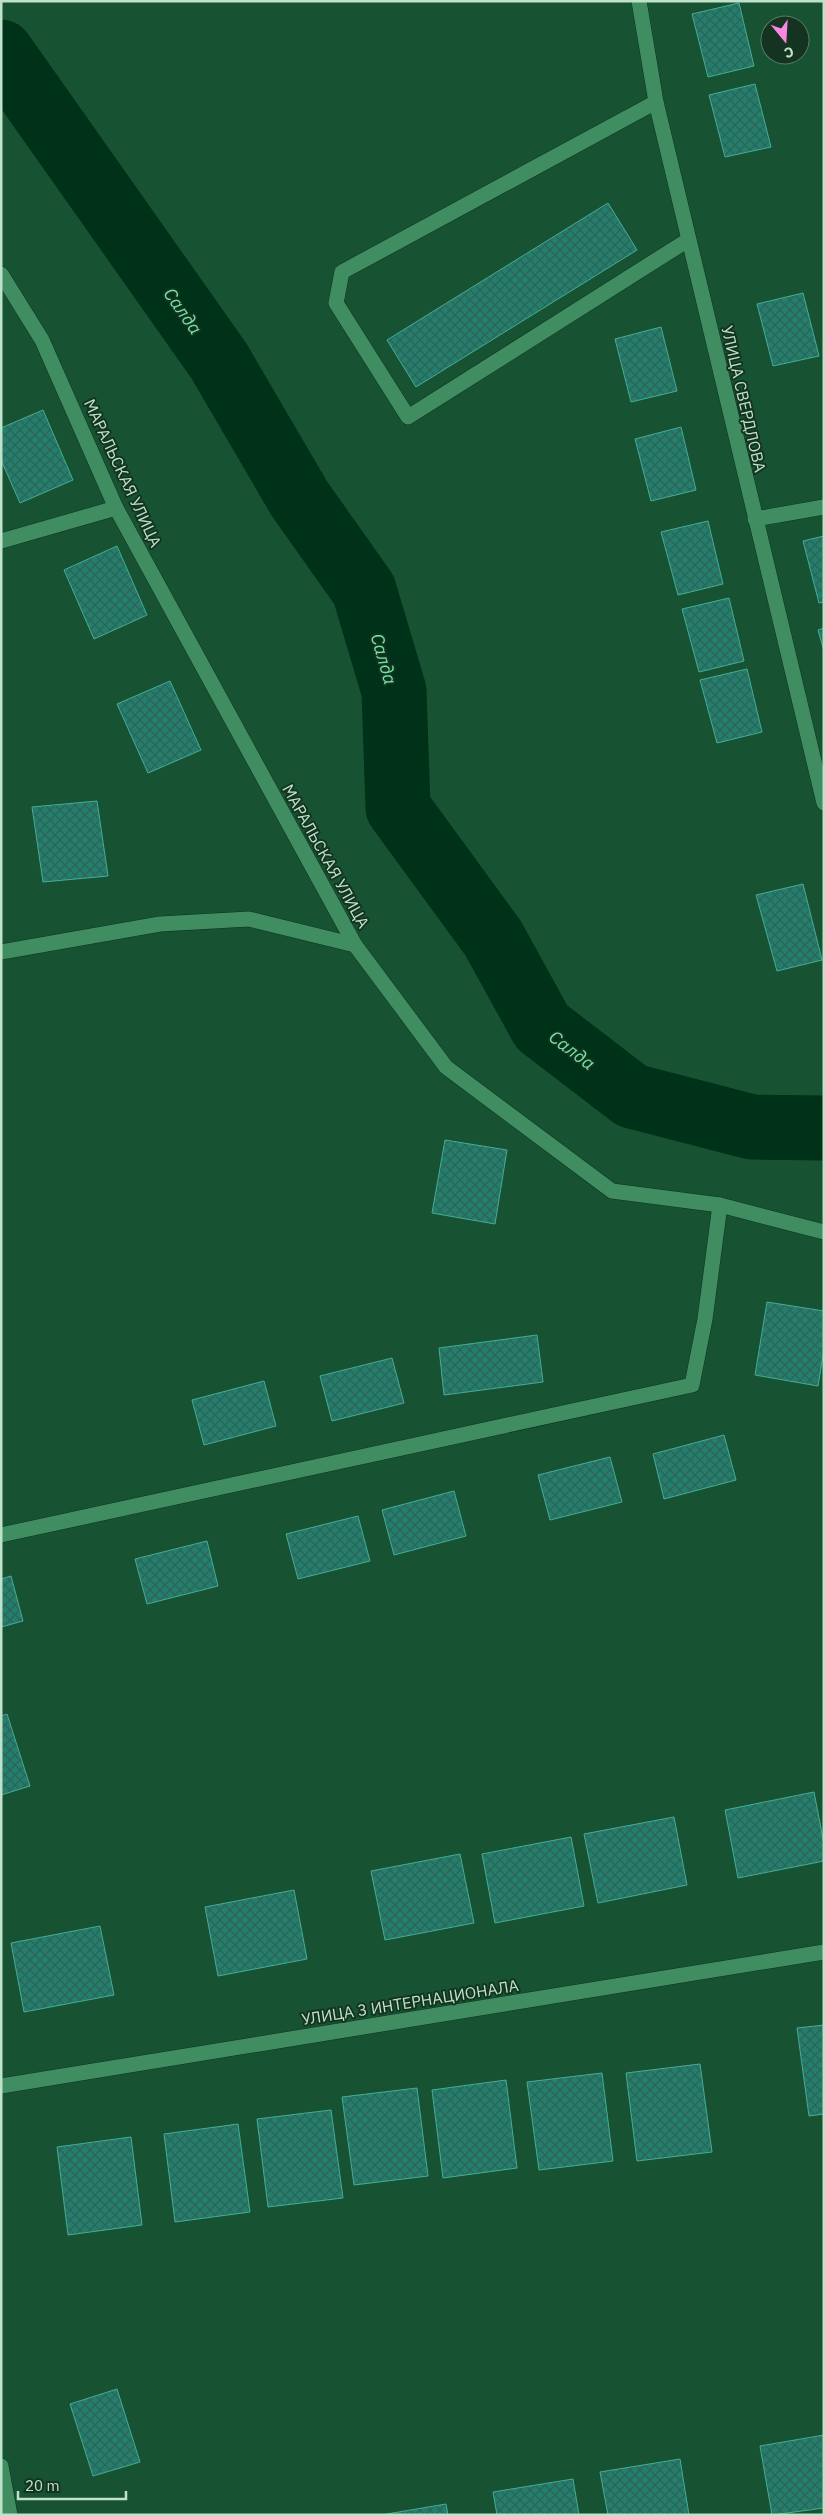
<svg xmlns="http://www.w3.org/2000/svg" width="825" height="2516" viewBox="0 0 825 2516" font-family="'IBM Plex Sans',sans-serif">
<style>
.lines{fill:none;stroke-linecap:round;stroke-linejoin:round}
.river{stroke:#003119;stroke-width:65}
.building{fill:url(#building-cross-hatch);stroke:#45ad96}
.lane-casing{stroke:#0b351f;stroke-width:16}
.street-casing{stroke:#0b351f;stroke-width:16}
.secondary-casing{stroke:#0b351f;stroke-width:16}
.lane{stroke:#418d62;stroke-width:15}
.street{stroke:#418d62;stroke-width:15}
.secondary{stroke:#418d62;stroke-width:15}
.labels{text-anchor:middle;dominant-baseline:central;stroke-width:4;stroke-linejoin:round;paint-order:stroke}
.street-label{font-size:16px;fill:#bee3ca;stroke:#143421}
.water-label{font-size:18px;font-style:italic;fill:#73e5a3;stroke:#143421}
</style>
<defs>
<pattern id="building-cross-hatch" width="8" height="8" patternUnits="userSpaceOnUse" patternTransform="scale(1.25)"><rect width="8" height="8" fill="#237e6c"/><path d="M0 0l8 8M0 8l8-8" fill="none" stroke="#2d6457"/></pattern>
</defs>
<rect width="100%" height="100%" fill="#175333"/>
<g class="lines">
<polyline class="river" points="1,52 219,361 299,498 364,590 394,691 398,808 493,938 542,1027 632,1096 752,1127 824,1128"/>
</g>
<g class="building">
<polygon points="739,3 754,66 708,77 692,14"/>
<polygon points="755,84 771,147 725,157 709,95"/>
<polygon points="608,203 637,250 416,387 387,340"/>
<polygon points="803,293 819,356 773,366 757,304"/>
<polygon points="661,327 677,391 631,402 615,339"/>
<polygon points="43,410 73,480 20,503 1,460 1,428"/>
<polygon points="681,427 696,490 651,501 635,439"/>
<polygon points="708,521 723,584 678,595 661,532"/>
<polygon points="824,536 824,602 819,603 803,541"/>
<polygon points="117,546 147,615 94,639 64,570"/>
<polygon points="729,598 744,661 699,672 682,609"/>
<polygon points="824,628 824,651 818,630"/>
<polygon points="747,669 762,732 717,743 700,680"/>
<polygon points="170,681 201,750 148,773 117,704"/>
<polygon points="97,801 108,876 43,882 32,807"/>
<polygon points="803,884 822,960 777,971 756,895"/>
<polygon points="445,1140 507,1150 495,1224 432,1213"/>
<polygon points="767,1302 824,1311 824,1349 818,1386 755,1375"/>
<polygon points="537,1335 543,1382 444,1395 439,1348"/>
<polygon points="392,1358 404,1403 332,1421 320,1376"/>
<polygon points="264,1381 276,1426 204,1445 192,1400"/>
<polygon points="724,1435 736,1480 664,1499 653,1454"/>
<polygon points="610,1457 622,1502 550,1520 538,1475"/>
<polygon points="454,1491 466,1536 394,1555 382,1510"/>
<polygon points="358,1516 370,1561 298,1579 286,1534"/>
<polygon points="207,1541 218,1586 147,1604 135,1559"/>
<polygon points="11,1576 23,1621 1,1627 1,1579"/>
<polygon points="7,1714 30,1786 1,1795 1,1716"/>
<polygon points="814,1792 824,1844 824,1861 738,1878 725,1810"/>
<polygon points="674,1817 687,1885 598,1903 584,1834"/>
<polygon points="571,1837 584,1906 495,1923 482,1854"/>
<polygon points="460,1854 474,1923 385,1940 371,1871"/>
<polygon points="294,1890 307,1959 218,1976 205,1907"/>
<polygon points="100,1926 114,1995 24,2012 11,1943"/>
<polygon points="824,2025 824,2114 809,2116 797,2028"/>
<polygon points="700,2064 712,2152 637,2161 626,2073"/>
<polygon points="602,2073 613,2161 539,2170 527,2082"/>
<polygon points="506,2080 517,2168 443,2178 432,2090"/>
<polygon points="417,2088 428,2176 354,2185 342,2097"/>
<polygon points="331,2110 343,2198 268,2207 257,2119"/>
<polygon points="238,2124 250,2212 175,2222 164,2134"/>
<polygon points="131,2137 142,2225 68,2235 57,2147"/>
<polygon points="117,2389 140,2462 93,2476 70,2404"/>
<polygon points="824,2435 824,2508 772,2515 760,2446"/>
<polygon points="680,2459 689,2515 608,2515 600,2472"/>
<polygon points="573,2479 579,2515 497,2515 493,2492"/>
<polygon points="446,2504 448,2515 381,2515"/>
</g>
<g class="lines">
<g class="lane-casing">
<g id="lane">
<polyline points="656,102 342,272 336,303 408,417 688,240"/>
<polyline points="755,519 824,507"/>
<polyline points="1,541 116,508"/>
</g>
</g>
<g class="street-casing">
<g id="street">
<polyline points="639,1 656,102 824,803"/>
<polyline points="1,274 42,340 116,508 355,945 446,1067 612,1191 720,1205 824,1232"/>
<polyline points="1,952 160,924 249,919 355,945"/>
<polyline points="1,1535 692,1385 705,1319 720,1205"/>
<polyline points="1,2466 10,2515"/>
</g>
</g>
<g class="secondary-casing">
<polyline id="secondary" points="1,2086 824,1952"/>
</g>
<use href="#lane" class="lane"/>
<use href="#street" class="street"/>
<use href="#secondary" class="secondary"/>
</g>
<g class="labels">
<g class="street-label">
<text transform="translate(744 399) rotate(77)">УЛИЦА СВЕРДЛОВА</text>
<text transform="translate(123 473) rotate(65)">МАРАЛЬСКАЯ УЛИЦА</text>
<text transform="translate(326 856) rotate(61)">МАРАЛЬСКАЯ УЛИЦА</text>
<text transform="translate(410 2002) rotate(-9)">УЛИЦА 3 ИНТЕРНАЦИОНАЛА</text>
</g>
<g class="water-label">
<text transform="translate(183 311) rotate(55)">Салда</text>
<text transform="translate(384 659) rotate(74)">Салда</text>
<text transform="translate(572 1050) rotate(37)">Салда</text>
</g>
</g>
<rect width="825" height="2516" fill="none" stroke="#bee3ca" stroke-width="5"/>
<g transform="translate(785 40) rotate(162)"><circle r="24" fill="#143421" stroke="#587a65"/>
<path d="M0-4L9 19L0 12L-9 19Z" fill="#fd86e2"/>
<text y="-8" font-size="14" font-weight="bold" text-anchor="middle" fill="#bee3ca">С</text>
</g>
<path d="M18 2491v8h108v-8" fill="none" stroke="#bee3ca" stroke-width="2.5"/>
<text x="25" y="2491" font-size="15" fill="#bee3ca" stroke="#143421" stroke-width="4" paint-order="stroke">20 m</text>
</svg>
